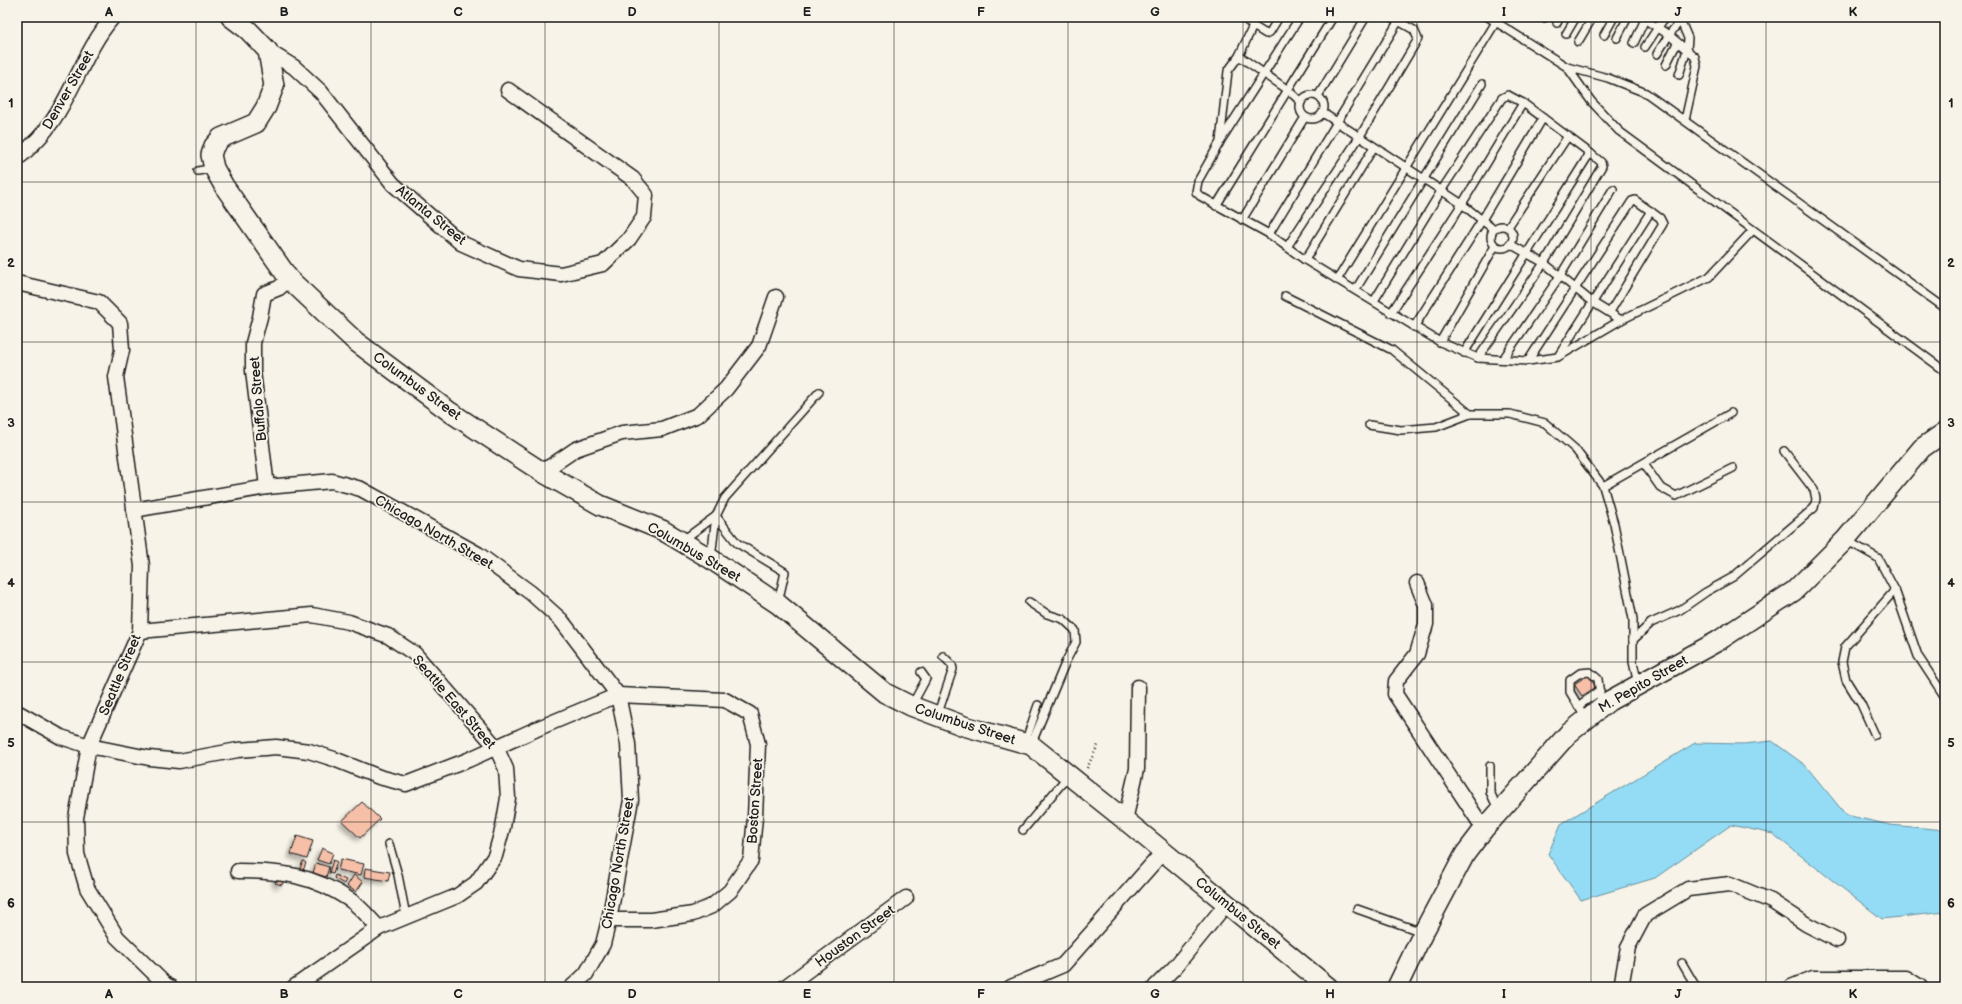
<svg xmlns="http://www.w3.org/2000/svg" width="1962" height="1004" viewBox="0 0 1962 1004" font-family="'Balsamiq Sans',sans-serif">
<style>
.water{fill:#94dcf5;stroke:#648f9e}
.building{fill:#f5bfa8;stroke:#1c1c1c;filter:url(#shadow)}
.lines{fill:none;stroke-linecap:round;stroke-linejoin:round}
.lane-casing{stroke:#1c1c1c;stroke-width:10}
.street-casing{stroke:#1c1c1c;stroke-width:17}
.secondary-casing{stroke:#1c1c1c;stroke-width:22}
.path{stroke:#1c1c1c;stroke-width:2.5;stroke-dasharray:1 3;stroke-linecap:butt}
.lane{stroke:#f7f3e8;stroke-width:7}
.street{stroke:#f7f3e8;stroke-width:14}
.secondary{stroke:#f7f3e8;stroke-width:19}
.grid{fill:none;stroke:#1c1c1c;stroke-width:1;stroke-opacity:0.55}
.labels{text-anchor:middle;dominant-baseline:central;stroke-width:3.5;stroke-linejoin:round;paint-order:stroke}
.street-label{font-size:14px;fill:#1c1c1c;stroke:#f7f3e8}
.neatline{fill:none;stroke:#1c1c1c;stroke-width:1.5}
.grid-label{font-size:13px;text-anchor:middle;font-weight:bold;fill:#1c1c1c}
</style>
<defs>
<filter id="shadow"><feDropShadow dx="-3.5" dy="3.5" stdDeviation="2" flood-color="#0004"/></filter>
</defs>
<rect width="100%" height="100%" fill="#f7f3e8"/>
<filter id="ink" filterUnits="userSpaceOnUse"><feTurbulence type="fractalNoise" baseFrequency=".025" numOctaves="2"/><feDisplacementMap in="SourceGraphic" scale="8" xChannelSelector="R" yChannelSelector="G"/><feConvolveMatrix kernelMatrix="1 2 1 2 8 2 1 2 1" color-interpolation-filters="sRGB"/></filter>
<g filter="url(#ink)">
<polygon class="water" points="1772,741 1805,765 1846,815 1890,825 1945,830 1945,912 1882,919 1773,834 1731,825 1655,878 1581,900 1548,854 1561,824 1695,743 1744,744"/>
<g class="building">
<polygon points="1588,675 1596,687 1582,696 1574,684"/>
<polygon points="362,802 380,819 360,838 342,821"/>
<polygon points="297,836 313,841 307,859 291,854"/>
<polygon points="322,848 333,853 329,864 317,860"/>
<polygon points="341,859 364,864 361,875 338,870"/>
<polygon points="333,860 337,862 333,874 329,873"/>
<polygon points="303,861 306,863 302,873 299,871"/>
<polygon points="316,863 329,867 326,877 313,873"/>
<polygon points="365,868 390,872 388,881 364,877"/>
<polygon points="277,875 285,877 282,885 275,883"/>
<polygon points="335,875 346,880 344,884 334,878"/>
<polygon points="354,875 363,882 356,892 347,886"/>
</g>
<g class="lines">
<g class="lane-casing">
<g id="lane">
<polyline points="1242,17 1253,26"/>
<polyline points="1279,17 1270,32 1266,34 1253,26 1239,56 1228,71 1220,142 1198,181 1196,192 1200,196 1269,234 1305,260 1440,342 1478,358 1528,361 1558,357 1621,320 1709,277 1753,230"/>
<polyline points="1488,17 1567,67"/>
<polyline points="1641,17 1669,35 1695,57 1697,66 1685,120"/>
<polyline points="1679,17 1688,38 1687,50 1679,75"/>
<polyline points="1544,18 1544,17"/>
<polyline points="1557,23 1560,17"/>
<polyline points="1566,34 1576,17"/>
<polyline points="1604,35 1614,17"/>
<polyline points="1617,38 1628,17"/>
<polyline points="1578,42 1593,17"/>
<polyline points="1634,43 1646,17"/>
<polyline points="1645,47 1665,17"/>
<polyline points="1657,54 1669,35 1680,21"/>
<polyline points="1239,56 1288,90 1301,102"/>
<polyline points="1666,65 1677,43"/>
<circle cx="1312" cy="107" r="12"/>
<polyline points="1318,96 1366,17"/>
<polyline points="1323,113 1462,204 1493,229"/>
<polyline points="1221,140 1300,17"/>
<polyline points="198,171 214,168"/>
<polyline points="1216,206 1333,17"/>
<polyline points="1242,220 1305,117"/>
<circle cx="1502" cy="237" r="11"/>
<polyline points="1508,227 1568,136"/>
<polyline points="1269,234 1398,22"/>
<polyline points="1510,244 1544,263 1592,302 1621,320"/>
<polyline points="1287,247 1360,136 1418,39 1414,30 1391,17"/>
<polyline points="1305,260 1374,147"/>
<polyline points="1337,280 1496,22"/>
<polyline points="1356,289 1482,84"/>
<polyline points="1285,296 1392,350 1470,414"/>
<polyline points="1374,301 1441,191 1502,98 1508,95 1523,103 1590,153 1601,162 1602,166 1544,263 1478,358"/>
<polyline points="1945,308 1646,93 1608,78 1567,67 1591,101 1619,131 1945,371"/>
<polyline points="1391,313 1462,204 1523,103"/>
<polyline points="1414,327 1482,220 1543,118"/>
<polyline points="1440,342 1495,246"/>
<polyline points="1464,353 1590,153"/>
<polyline points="1559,355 1651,211"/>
<polyline points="1503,359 1560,276 1613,189"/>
<polyline points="1528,361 1632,201 1635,200 1660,218 1663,224 1610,312"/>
<polyline points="1369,425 1401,430 1436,427 1470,414 1510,414 1545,423 1575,449 1603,486 1614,524 1633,619 1633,662 1638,684"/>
<polyline points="1644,464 1660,487 1676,496 1733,468"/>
<polyline points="1603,486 1731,413"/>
<polyline points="716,516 737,543 785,572 778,603"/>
<polyline points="683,540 716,516"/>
<polyline points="1846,540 1878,558 1895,590 1918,656 1945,697"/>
<polyline points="711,558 716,516 725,498 819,392"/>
<polyline points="1029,602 1047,614 1063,619 1075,630 1076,642 1066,661 1031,745"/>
<polyline points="1633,640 1651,623 1680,610 1706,592 1733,577 1814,508 1816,499 1814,490 1784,451"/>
<polyline points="912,705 926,679 921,672"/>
<polyline points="1578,706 1600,691"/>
<polyline points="937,716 953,669 952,665 943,656"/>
<polyline points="1586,719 1570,692 1570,680 1580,673 1590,672 1598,679 1601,704"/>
<polyline points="1875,735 1861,704 1846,680 1842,662 1845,647 1895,590"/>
<polyline points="1025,743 1038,705"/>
<polyline points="1490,766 1490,792 1499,811"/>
<polyline points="1023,830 1068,776"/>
<polyline points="389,844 398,875 406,916"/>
<polyline points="1357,909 1422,932"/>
<polyline points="1682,963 1696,987"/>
</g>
</g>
<g class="street-casing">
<g id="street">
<polyline points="268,51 294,67 321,92 393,184 461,243 519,269 561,274 603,264 629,239 644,217 646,195 633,179 508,90"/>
<path d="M17 158C23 155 28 149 33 144 70 109 80 55 113 17"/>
<polyline points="17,283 99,302 120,323 122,350 116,377 142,566 140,631 89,746 76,818 77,854 87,888 117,937 167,986 170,987"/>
<polyline points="542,472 576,449 622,433 662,429 698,415 726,389 759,346 776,297"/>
<polyline points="267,487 253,371 253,343 260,317 264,294 279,288 289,279"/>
<polyline points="134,510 267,487 332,481 361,489 478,554 531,593 561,620 618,695 628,744 631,800 609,920 603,944 586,974 572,987"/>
<polyline points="1417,583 1426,605 1426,624 1417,654 1396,681 1395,694 1484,829"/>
<polyline points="140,631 312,615 349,622 388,636 415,654 496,747 506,769 508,798 503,827 495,856 476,883 457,896 379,928 294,987"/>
<polyline points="17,712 61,737 89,746 149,758 179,761 238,750 276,747 309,751 334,759 379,777 406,784 468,760 541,727 618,695 725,700 750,714 758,744 755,817 751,860 730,891 712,906 693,914 651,920 609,920"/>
<polyline points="1125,820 1137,769 1138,687"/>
<path d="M238 871C281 871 313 875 350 900 361 907 370 919 379 928"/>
<polyline points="785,987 906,898"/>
<polyline points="1011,987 1063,965 1163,852"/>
<polyline points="1155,987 1175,967 1227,903"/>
<polyline points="1621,987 1628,947 1645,915 1688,889 1730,884 1771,901 1806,924 1837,940"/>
<polyline points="1791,987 1813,978 1906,978 1920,987"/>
</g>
</g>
<g class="secondary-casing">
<g id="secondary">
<polyline points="231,17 248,30 268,51 274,86 266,107 256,123 221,138 214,146 211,155 214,168 224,186 289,279 355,341 450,412 542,472 600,505 662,530 711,559 778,604 885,693 911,706 964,726 1031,745 1125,820 1328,987"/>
<polyline points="1397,987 1423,933 1465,854 1484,829 1568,734 1609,701 1718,641 1794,591 1845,540 1922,448 1945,432"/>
</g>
</g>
<polyline class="path" points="1087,768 1099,743"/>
<use href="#lane" class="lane"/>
<use href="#street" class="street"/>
<use href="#secondary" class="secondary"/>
</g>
</g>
<path class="grid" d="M196 17V987M371 17V987M545 17V987M719 17V987M894 17V987M1068 17V987M1243 17V987M1417 17V987M1591 17V987M1766 17V987M17 182H1945M17 342H1945M17 502H1945M17 662H1945M17 822H1945"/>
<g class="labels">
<g class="street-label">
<text transform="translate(68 90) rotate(-60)">Denver Street</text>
<text transform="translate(431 215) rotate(39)">Atlanta Street</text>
<text transform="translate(417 386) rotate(36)">Columbus Street</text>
<text transform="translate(258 399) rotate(-95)">Buffalo Street</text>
<text transform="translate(434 532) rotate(30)">Chicago North Street</text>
<text transform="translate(694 552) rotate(30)">Columbus Street</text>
<text transform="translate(120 675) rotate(-67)">Seattle Street</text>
<text transform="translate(1643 684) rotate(-30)">M. Pepito Street</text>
<text transform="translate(454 702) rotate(49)">Seattle East Street</text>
<text transform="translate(965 724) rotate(18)">Columbus Street</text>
<text transform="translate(755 801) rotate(-86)">Boston Street</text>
<text transform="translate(618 863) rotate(-80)">Chicago North Street</text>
<text transform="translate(1238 913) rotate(39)">Columbus Street</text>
<text transform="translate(855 936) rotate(-36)">Houston Street</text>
</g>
</g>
<rect width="1962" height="1004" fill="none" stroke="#f7f3e8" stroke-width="44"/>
<rect x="22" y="22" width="1918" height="960" class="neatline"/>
<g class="grid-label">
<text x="109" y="16">A</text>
<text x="284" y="16">B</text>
<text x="458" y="16">C</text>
<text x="632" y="16">D</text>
<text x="807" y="16">E</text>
<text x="981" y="16">F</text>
<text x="1155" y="16">G</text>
<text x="1330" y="16">H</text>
<text x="1504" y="16">I</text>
<text x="1678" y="16">J</text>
<text x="1853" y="16">K</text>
<text x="11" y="107">1</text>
<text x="1951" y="107">1</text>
<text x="11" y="267">2</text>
<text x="1951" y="267">2</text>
<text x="11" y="427">3</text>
<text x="1951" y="427">3</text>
<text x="11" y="587">4</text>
<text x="1951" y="587">4</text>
<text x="11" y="747">5</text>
<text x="1951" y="747">5</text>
<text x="11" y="907">6</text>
<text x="1951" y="907">6</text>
<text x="109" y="998">A</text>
<text x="284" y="998">B</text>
<text x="458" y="998">C</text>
<text x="632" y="998">D</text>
<text x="807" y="998">E</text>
<text x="981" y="998">F</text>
<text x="1155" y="998">G</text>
<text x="1330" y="998">H</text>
<text x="1504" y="998">I</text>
<text x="1678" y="998">J</text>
<text x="1853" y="998">K</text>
</g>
</svg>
